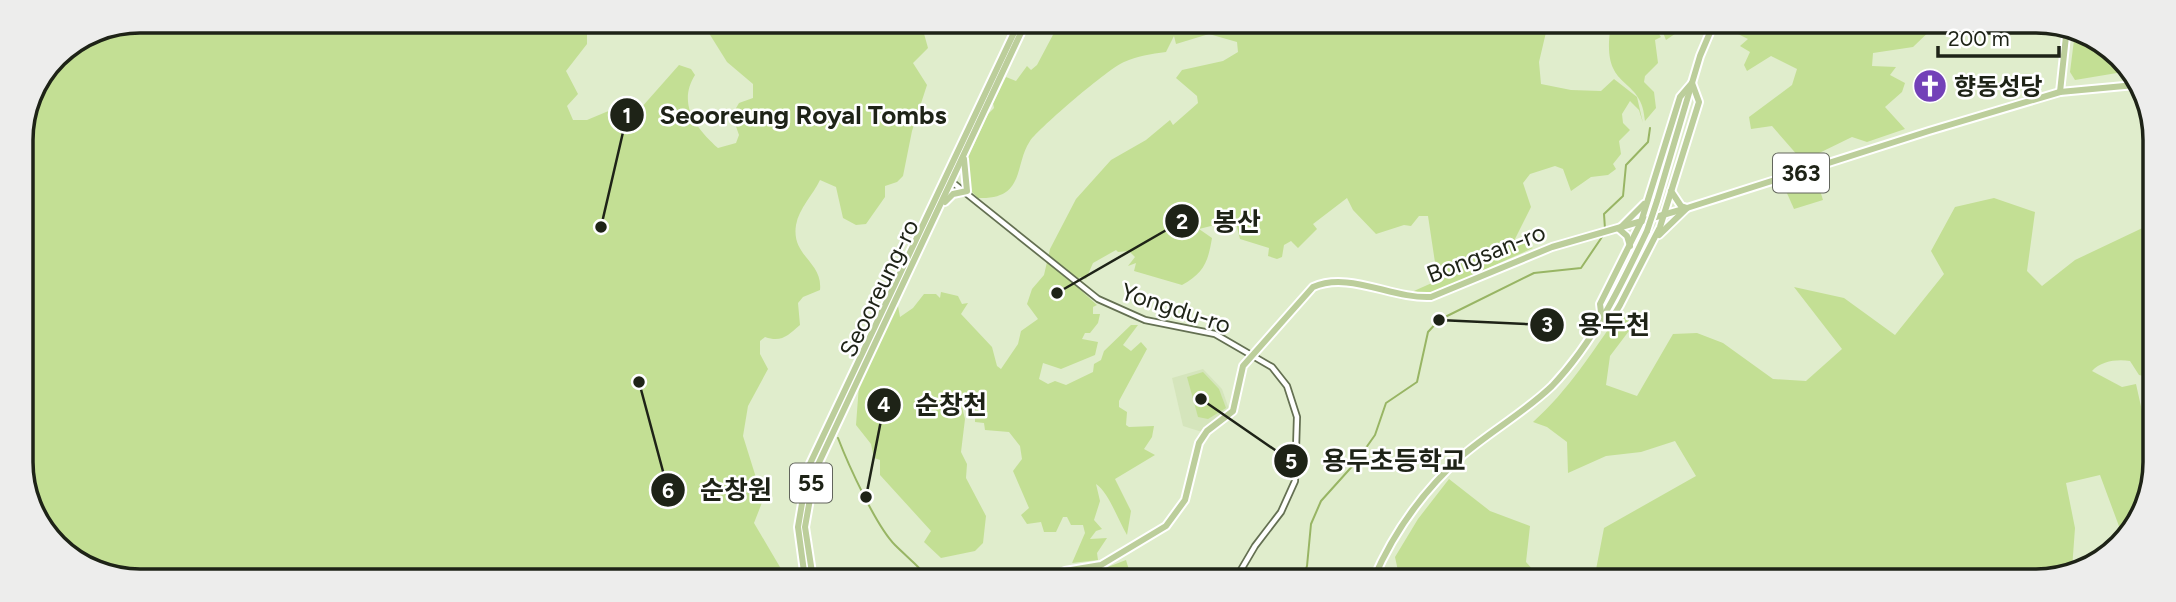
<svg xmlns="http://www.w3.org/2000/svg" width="2176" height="602" viewBox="0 0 2176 602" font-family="Figtree,'Noto Sans KR',sans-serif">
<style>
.built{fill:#d5e5bc}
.green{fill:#c3df94}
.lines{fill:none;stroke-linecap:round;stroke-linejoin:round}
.stream{stroke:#98b564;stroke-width:2}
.minor-casing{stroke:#647052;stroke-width:8}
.major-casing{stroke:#fff;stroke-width:10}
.minor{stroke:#fff;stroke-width:4.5}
.major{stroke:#bcce9b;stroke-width:6}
.major-bridge-casing{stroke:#fff;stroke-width:10;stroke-linecap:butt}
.major-bridge{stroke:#bcce9b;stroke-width:6}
.labels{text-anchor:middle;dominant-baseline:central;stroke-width:5;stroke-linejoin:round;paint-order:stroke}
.shield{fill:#fff;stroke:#62655d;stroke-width:2}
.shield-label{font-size:23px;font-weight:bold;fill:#1e2317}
.poi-label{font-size:24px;font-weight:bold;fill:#1e2317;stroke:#fff;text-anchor:start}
.street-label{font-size:24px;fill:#1e2317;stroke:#fff}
.rim{fill:none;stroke:#1e2317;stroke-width:3.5}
.leader{fill:none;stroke:#1e2317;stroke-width:2.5}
.callout-dot{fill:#1e2317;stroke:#fff;stroke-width:2.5}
.mark-label{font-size:21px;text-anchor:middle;font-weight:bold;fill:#fff}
.callout-label{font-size:26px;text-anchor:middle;font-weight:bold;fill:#1e2317;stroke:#fff;stroke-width:5;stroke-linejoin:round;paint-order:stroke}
</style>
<rect width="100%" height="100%" fill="#e0edcc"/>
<polygon class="built" points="1203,369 1222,389 1229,409 1202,432 1183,426 1172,378"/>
<g class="green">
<path d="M140 21 587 22V44L566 71 578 94 567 106 573 120H587L618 107 633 117 679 65 691 69 695 75C677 104 696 128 718 148L736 143 739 135 732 115 739 103 753 98V84L727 62 702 22H932L923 30 928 48 913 63 927 85 912 131 903 176 897 182 885 186V197L866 224 856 225 843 218 836 187 820 180C813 195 799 208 796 225 791 257 823 261 820 290L803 297 798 303 800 325C788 335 782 343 765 337L760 341V354L768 369 748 406 743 436 763 500 754 523 787 579H117L56 546 23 485 21 133 56 56 95 30Z"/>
<path d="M1066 22 1645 23 1646 28 1654 27 1661 37 1655 40 1658 63 1645 76 1644 82 1654 92 1656 108 1645 121C1642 74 1602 93 1610 31L1580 26 1547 28 1539 62 1541 84 1571 90 1601 91 1614 79 1637 97 1643 123 1639 110 1630 101 1622 114 1623 123 1630 130 1619 141 1621 154 1613 164 1616 169 1608 175 1591 177 1571 191 1563 169 1555 166 1530 174 1523 183 1531 207 1515 239 1533 248 1435 292 1405 295 1434 282 1436 269 1428 216H1419L1411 226 1404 225 1376 234 1353 210 1347 198 1313 224 1317 229 1298 248 1291 241 1284 245 1282 257 1277 259 1268 256 1269 248 1240 239 1236 223 1231 221 1199 229 1212 238C1208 262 1204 273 1182 285L1134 271 1136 263 1128 266 1135 257 1129 251 1118 252 1116 250 1093 263 1086 279 1080 277 1074 284 1097 305 1093 307V314H1100L1098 323 1090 333H1085L1082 339 1098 342 1095 355 1061 369 1043 363 1039 379 1048 384 1055 381 1066 385 1093 372 1094 364 1101 360 1104 351 1131 325H1138L1123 345 1131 351 1141 342 1147 349 1119 401V407L1127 412 1126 425 1129 427 1154 426 1152 437 1144 449 1155 455 1115 479 1131 511 1127 535C1118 520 1109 493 1096 484L1100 501 1094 520 1102 529 1096 531 1090 539 1107 538 1097 553 1098 560 1072 563 1085 533 1083 525H1071L1067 517H1063L1056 532H1044L1041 522 1027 524 1021 515 1029 508 1013 471 1022 459 1020 446 1009 432 985 430 984 423 975 422V407L970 412 962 407 965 419 961 452 967 464 966 478 986 516 983 543 975 551 941 558 924 542 931 531 880 475V460L874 458 871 444 856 425 859 385 895 306H898L900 317 913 308 924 294H936L940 298 941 292 958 296 962 304 968 303 961 314 992 347 997 366 1001 369 1018 344 1021 331 1038 319 1027 304 1032 289 1044 275 1050 249 1076 199 1111 160 1146 140 1170 120 1173 125 1198 103 1197 96 1176 78 1182 70 1223 61 1238 52 1237 42 1209 34 1176 44 1174 36 1166 52C1151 54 1137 56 1124 62 1109 68 1040 127 1030 141 1014 164 1026 200 978 198L968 188 966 162 988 114 994 108 993 103 1006 77 1016 81 1027 66 1031 70 1037 65 1055 31 1061 34Z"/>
<polygon points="1659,23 1691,23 1666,40"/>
<polygon points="1723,23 1905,23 1916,32 1920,23 1938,23 1913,47 1873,53 1872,66 1896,67 1890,75 1905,83 1902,92 1885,107 1905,129 1867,142 1852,137 1811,157 1799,157 1772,126 1751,129 1749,117 1792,85 1797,69 1771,56 1747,71 1744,65 1750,52 1740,46 1748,39 1736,33 1723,34"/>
<polygon points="2075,32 2118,55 2117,73 2075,80 2070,72"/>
<polygon points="1817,181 1823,200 1794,209 1786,191"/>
<path d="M1994 198 2035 212 2027 271 2042 286 2075 260 2153 223V378L2139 375 2130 361C2117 359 2101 361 2092 371L2122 387 2136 384 2142 411 2153 427V485L2123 537 2100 475 2066 483 2075 528 2072 569 2043 581H1920L1918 576 1912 581 1594 580 1604 528 1696 476 1675 441 1641 452 1606 456 1568 473 1567 442 1547 427 1533 422C1568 391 1592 352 1619 314L1635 323 1610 356 1606 385 1637 396 1673 334 1697 333 1723 343 1773 379 1806 381 1842 349 1794 287 1844 298 1895 335 1944 274 1931 251 1955 207Z"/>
<polygon points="1203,372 1219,389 1226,408 1208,419 1198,417 1187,377"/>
<polygon points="1449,479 1490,511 1530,526 1526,562 1542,580 1400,580 1395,557 1418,519"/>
<polygon points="1126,560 1132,580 1073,580 1073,574 1100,570"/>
</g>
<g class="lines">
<g class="stream">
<polyline points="1605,229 1604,214 1623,196 1626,165 1648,142 1650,128"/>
<path d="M838 438C848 464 876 526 895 545 907 557 919 566 930 580"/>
<polyline points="1302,580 1307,566 1311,524 1321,501 1356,462 1375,435 1386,403 1417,382 1428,332 1439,320 1534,273 1581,268 1604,234"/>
</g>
<g class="minor-casing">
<polyline id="minor" points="952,182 1098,299 1145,320 1215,334 1272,367 1287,386 1297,417 1295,481 1281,512 1255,546 1235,580"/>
</g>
<g class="major-casing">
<g id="major">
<polygon points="1692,83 1699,102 1660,227 1620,305 1614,315 1602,320 1600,304 1641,222 1680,97"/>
<polyline points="2060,92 2067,27"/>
<polyline points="1657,201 1700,56 1714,23"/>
<polyline points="945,202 953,194 967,191 964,159"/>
<polyline points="1659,235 1687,208 1681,206 1671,191"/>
<polyline points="1630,246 1627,236 1619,229 1644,204"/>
<polyline points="805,579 798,527 808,468 1019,22"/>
<polyline points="813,579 805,527 815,471 1026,22"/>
<path d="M1047 580 1065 571 1101 565 1166 526 1185 500 1199 443 1207 431 1233 411 1243 366 1313 287C1349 271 1392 299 1431 297L1552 247 1687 208 1929 131 2060 92 2135 85"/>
<path d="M1373 580C1393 533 1424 490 1463 455 1491 431 1525 412 1552 386 1594 342 1621 286 1647 231"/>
</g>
</g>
<use href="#minor" class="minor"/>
<use href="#major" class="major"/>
<g class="major-bridge-casing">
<polyline id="major-bridge" points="1647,231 1657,201"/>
</g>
<use href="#major-bridge" class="major-bridge"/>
</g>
<defs>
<g id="church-disc" transform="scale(1.75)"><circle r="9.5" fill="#7341b8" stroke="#fff"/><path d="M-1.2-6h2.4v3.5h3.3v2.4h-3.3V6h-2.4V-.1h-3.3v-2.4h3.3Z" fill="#fff"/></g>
</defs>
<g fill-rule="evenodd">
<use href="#church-disc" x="1930" y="86"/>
</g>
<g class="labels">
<g class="shield">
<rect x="1773" y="153.5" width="56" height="39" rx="5"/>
<rect x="790" y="463.5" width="42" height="39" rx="5"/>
</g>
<g class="shield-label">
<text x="1801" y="173">363</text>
<text x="811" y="483">55</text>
</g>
<g class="poi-label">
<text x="1954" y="86">향동성당</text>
</g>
<g class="street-label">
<text transform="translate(1486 253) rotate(-21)">Bongsan-ro</text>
<text transform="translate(879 288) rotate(-64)">Seooreung-ro</text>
<text transform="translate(1176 308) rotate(18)">Yongdu-ro</text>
</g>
</g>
<path d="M0 0H2176V602H0ZM140 33H2036A107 107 0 0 1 2143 140V462A107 107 0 0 1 2036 569H140A107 107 0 0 1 33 462V140A107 107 0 0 1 140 33Z" fill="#ededec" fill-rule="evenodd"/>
<path class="rim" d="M140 33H2036A107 107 0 0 1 2143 140V462A107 107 0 0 1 2036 569H140A107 107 0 0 1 33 462V140A107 107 0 0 1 140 33Z"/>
<path class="leader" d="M601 227L627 115M1057 293L1182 221M1439 320L1547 325M866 497L884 405M1201 399L1291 461M639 382L668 490"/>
<g class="callout-dot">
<circle cx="601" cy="227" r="7"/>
<circle cx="1057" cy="293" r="7"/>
<circle cx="1439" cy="320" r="7"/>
<circle cx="866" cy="497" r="7"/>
<circle cx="1201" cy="399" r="7"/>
<circle cx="639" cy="382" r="7"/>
<circle cx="627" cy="115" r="18"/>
<circle cx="1182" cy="221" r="18"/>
<circle cx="1547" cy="325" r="18"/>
<circle cx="884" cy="405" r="18"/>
<circle cx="1291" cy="461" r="18"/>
<circle cx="668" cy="490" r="18"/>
</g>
<g class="mark-label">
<text x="627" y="123">1</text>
<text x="1182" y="229">2</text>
<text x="1547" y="332">3</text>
<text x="884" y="412">4</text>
<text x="1291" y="469">5</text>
<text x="668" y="498">6</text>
</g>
<g class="callout-label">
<text x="803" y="124">Seooreung Royal Tombs</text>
<text x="1237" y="231">봉산</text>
<text x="1614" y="334">용두천</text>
<text x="951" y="414">순창천</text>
<text x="1394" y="470">용두초등학교</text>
<text x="736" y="499">순창원</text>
</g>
<path d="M1938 46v10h121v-10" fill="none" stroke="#1e2317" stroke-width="3.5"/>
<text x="1948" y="46" font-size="21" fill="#1e2317" stroke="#ffffff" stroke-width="5" paint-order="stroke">200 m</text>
</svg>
